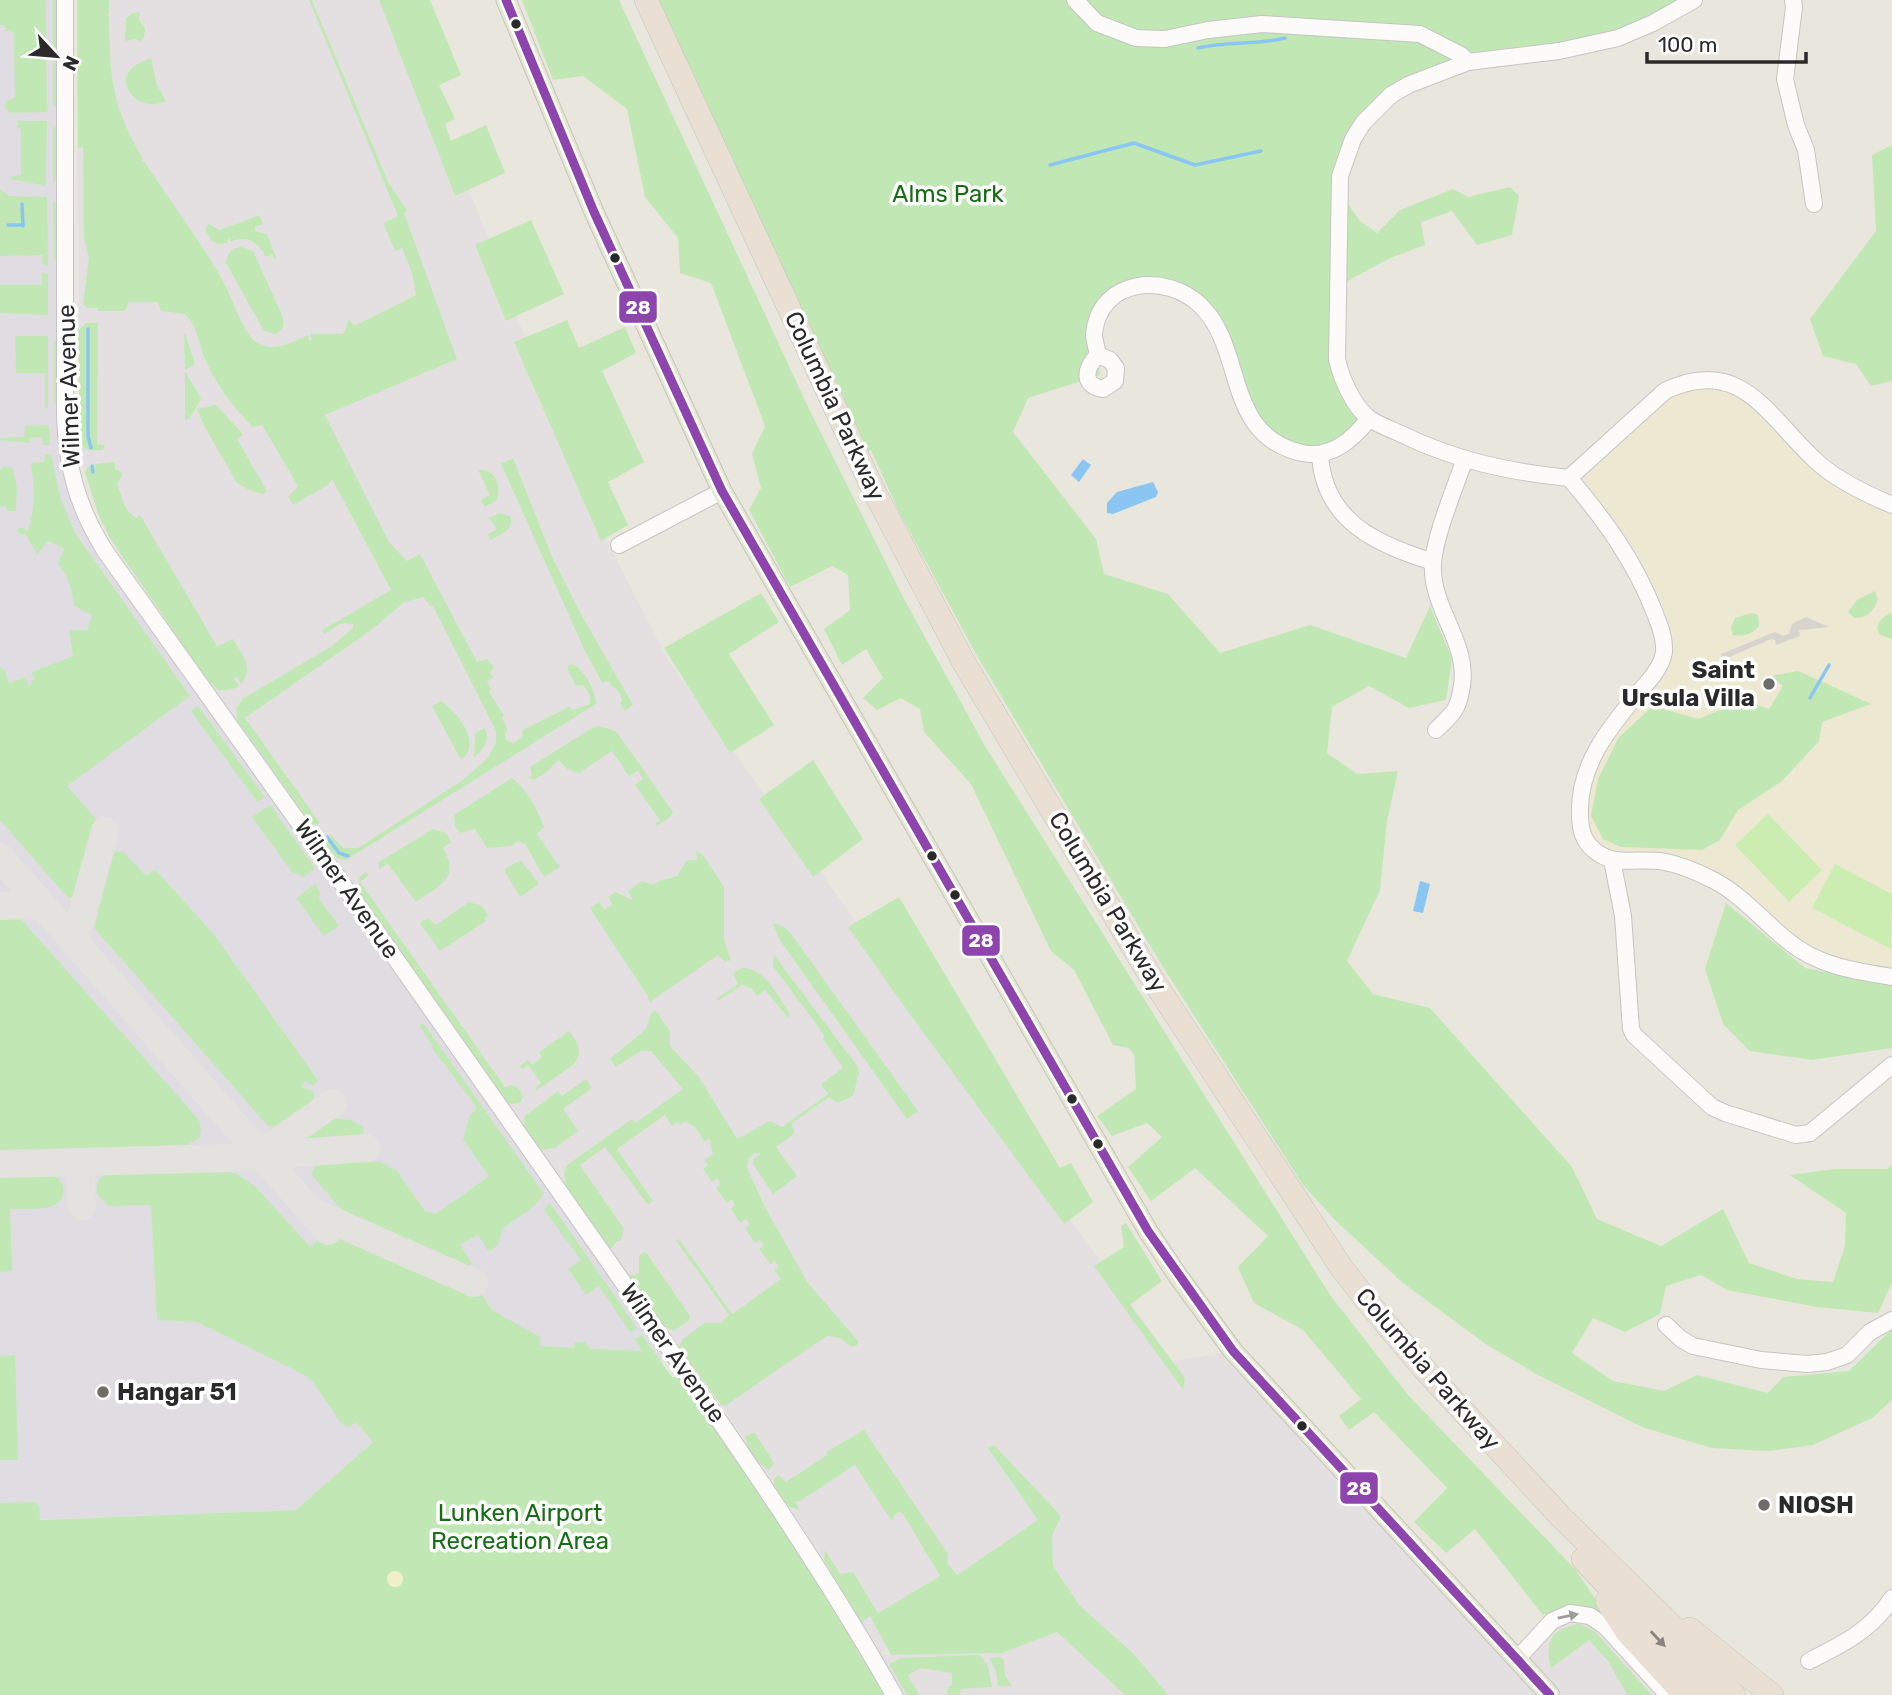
<svg xmlns="http://www.w3.org/2000/svg" width="1892" height="1695" viewBox="0 0 1892 1695" font-family="Rubik,sans-serif">
<style>
.industrial{fill:#e4e0e2;fill-rule:evenodd}
.education{fill:#ede8d2}
.airport{fill:#dfdde2}
.green{fill:#c1e8b4}
.sand{fill:#f0efca}
.pitch{fill:#ccedb1}
.plaza{fill:#d7d4cd}
.water{fill:#8bc6f2}
.lines{fill:none;stroke-linecap:round;stroke-linejoin:round}
.stream{stroke:#8bc6f2;stroke-width:3.5}
.taxiway{stroke:#e3e2de;stroke-width:28}
.minor-casing{stroke:#c6c4c4;stroke-width:18}
.major-casing{stroke:#c4c4c0;stroke-width:21}
.highway-casing{stroke:#c4c4c0;stroke-width:24}
.minor{stroke:#fcfbfa;stroke-width:16}
.major{stroke:#e8e7d2;stroke-width:19}
.highway{stroke:#e9e0d3;stroke-width:23}
.bus-1-casing{stroke:#fff;stroke-width:14}
.bus-1{stroke:#8e44ad;stroke-width:9}
.oneway{fill:#9e9d9c}
.oneway2{fill:#8a857e}
.bus-dot{fill:#2a2a2a;stroke:#fff;stroke-width:2.5}
.poi-dot{fill:#6d6c69;stroke:#fff;stroke-width:2.5}
.labels{text-anchor:middle;dominant-baseline:central;stroke-width:7;stroke-linejoin:round;paint-order:stroke}
.park-label{font-size:24px;fill:#166e13;stroke:#fff}
.street-label{font-size:24px;fill:#2a2a2a;stroke:#fff}
.poi-label{font-size:24px;font-weight:bold;fill:#2a2a2a;stroke:#fff;text-anchor:start}
.line-badge{stroke:#fff;stroke-width:2.5}
.badge-label{font-size:19px;text-anchor:middle;font-weight:bold;fill:#fff}
</style>
<rect width="100%" height="100%" fill="#e9e6de"/>
<path class="industrial" d="M77 0H398L587 502 668 660 1172 1361 1233 1351 1517 1658 1552 1621 1580 1613 1668 1695H898L879 1655 824 1560 737 1428 119 554 99 516 85 473 79 413ZM1003 1553 1002 1653 880 1655V1654Z"/>
<polygon class="education" points="1721,380 1814,460 1892,505 1892,977 1841,968 1703,875 1612,860 1589,845 1582,785 1662,658 1649,597 1569,478 1665,391"/>
<polygon class="airport" points="0,0 57,0 58,104 71,496 667,1355 661,1361 651,1360 373,1442 296,1510 0,1521"/>
<g class="green">
<polygon points="0,0 46,0 47,112 10,113 5,108 5,101 15,98 14,32 6,31 5,25 0,25"/>
<polygon points="53,0 57,0 58,104 53,108"/>
<path d="M77 0H109V14L105 15 109 16C110 78 111 104 143 159L141 162 144 161C171 203 203 243 226 287 233 301 245 336 257 343 275 353 291 342 308 335L309 340H312L310 334H343L349 319 354 326 416 295 412 273 402 248 395 251 383 223 398 216 309 0H312L388 182 407 210 404 213 457 359 325 415 389 542 407 561 420 554 477 662 487 659 494 667 490 673 494 677 487 681 491 689 489 692 504 715 502 718 507 728 505 736 507 741 514 743 522 736 523 730 569 707 573 710 590 704V695L583 685 576 686 568 670V666L572 664C583 668 597 692 596 704L346 860C334 859 329 852 325 841L330 834 343 848H358L463 780 488 758 496 742V731L433 606H430L423 597 403 603 374 628 245 718 320 823 319 824 312 825 237 720 236 709 242 699 332 646 353 628V624L342 623 324 634 322 630 391 590 332 479 328 485 293 505 288 497 298 486 262 425 253 427C233 407 216 385 205 359 197 342 199 328 185 314L161 311 158 302H128L127 308 124 311H98V308H87L83 304 89 258 84 238 83 147 78 148Z"/>
<polygon points="379,0 430,0 461,75 439,85 455,119 445,124 451,141 486,125 505,173 455,196"/>
<polygon points="522,0 619,0 809,409 904,599 985,746 1330,1295 1408,1395 1575,1569 1607,1616 1579,1605 1543,1615 1475,1529 1446,1553 1414,1522 1447,1488 1374,1412 1349,1430 1339,1416 1361,1399 1303,1330 1254,1303 1238,1267 1268,1236 1195,1168 1151,1201 1128,1167 1162,1137 1147,1123 1112,1136 1097,1116 1136,1089 1134,1055 1129,1048 1113,1045 1074,970 1051,951 971,784 924,732 920,709 901,698 877,710 863,698 883,678 866,649 842,665 824,629 850,610 848,575 832,566 790,587 749,510 761,488 752,454 765,426 711,283 680,273 678,238 645,197 627,109 583,76 553,80"/>
<polygon points="646,0 1694,0 1618,38 1468,62 1391,95 1345,158 1337,359 1369,419 1320,455 1257,427 1223,338 1179,289 1122,291 1094,334 1100,375 1028,398 1013,432 1096,539 1104,574 1168,594 1220,653 1310,625 1406,658 1430,606 1452,659 1446,700 1409,708 1369,686 1332,707 1327,753 1357,774 1398,771 1387,821 1380,890 1347,961 1373,994 1430,1008 1572,1167 1597,1219 1661,1246 1723,1209 1749,1263 1797,1279 1833,1282 1845,1246 1846,1213 1790,1175 1835,1169 1887,1169 1892,1165 1892,1283 1878,1313 1817,1307 1727,1290 1701,1275 1666,1286 1660,1314 1625,1332 1593,1318 1572,1353 1613,1381 1664,1391 1697,1375 1768,1393 1783,1377 1849,1371 1892,1329 1892,1400 1872,1418 1813,1445 1769,1451 1711,1448 1642,1427 1540,1376 1487,1345 1403,1283 1335,1220 1303,1185 1161,964 976,654 898,510 871,450 857,454"/>
<polygon points="140,12 139,20 145,28 144,38 141,41 134,39 125,41 126,18 133,13"/>
<path d="M151 58 156 83 166 101C140 113 115 86 131 69 136 64 144 61 151 58Z"/>
<polygon points="18,121 47,121 46,186 11,179 13,176 21,175 21,129 17,128"/>
<polygon points="53,125 58,128 58,179 53,182"/>
<polygon points="1892,145 1892,381 1871,386 1856,364 1823,356 1810,319 1876,231 1872,155"/>
<polygon points="1510,187 1519,196 1512,235 1477,245 1452,211 1421,222 1425,245 1388,259 1344,283 1345,200 1360,221 1377,233 1400,210 1453,189 1468,197"/>
<polygon points="0,189 9,196 47,197 48,265 43,265 42,255 0,256"/>
<polygon points="53,201 58,204 58,259 54,261"/>
<path d="M259 215 263 224 255 227V231L267 234 276 257 274 258 272 254 266 257C258 241 246 235 230 242V238L227 241 228 243 217 244 211 240 205 229 208 224 220 230Z"/>
<polygon points="531,220 564,294 506,321 475,245"/>
<path d="M241 247 253 251 282 315C285 325 284 328 276 334L264 331 226 263C226 253 232 249 241 247Z"/>
<polygon points="42,273 48,274 48,315 0,313 0,285 42,285"/>
<polygon points="567,320 579,348 625,327 636,353 602,371 644,462 608,482 628,525 601,541 514,342"/>
<path d="M86 323H98L97 444 105 445 103 450C94 451 88 451 80 445L78 331Z"/>
<polygon points="185,333 195,364 185,370 184,336"/>
<polygon points="15,336 48,336 48,408 45,408 45,373 16,373"/>
<polygon points="54,341 59,344 59,401 54,404"/>
<polygon points="185,371 201,399 189,419 185,421"/>
<polygon points="216,405 242,433 242,436 237,439 267,491 263,494 251,491 237,483 204,426 197,409"/>
<polygon points="47,425 49,427 50,445 43,445 42,437 29,438 30,443 0,440 0,438 24,437 25,426"/>
<path d="M51 454 60 497 75 533 190 696 67 786 97 820 76 896 68 898 0 820V667L5 671 9 683 25 677 28 685 32 684 31 681 34 679 32 672 73 656 69 630H87L92 615 74 606C72 589 69 578 58 564L64 548 48 541 37 554 26 535 17 532 19 527 28 530C36 507 34 487 31 463L44 462 45 455Z"/>
<path d="M513 458 553 559 582 616 633 705 625 711 620 703 622 700C620 693 618 689 611 686L609 681 602 683 584 649 501 464Z"/>
<path d="M115 462V469L121 472 122 476 117 483C122 496 123 510 136 518L140 515 217 646 233 639C242 655 255 668 241 684L237 677 234 678 239 686C232 690 227 691 218 690L204 676 110 538 99 516 85 473 89 465 93 473H95L94 464Z"/>
<polygon points="4,466 13,468 17,489 16,511 8,511 6,506 0,506 0,469"/>
<path d="M478 470C495 468 503 487 496 501L484 507 481 500 490 495Z"/>
<path d="M500 513 510 516C515 530 501 534 490 540L488 534 497 529 489 518Z"/>
<path d="M1875 591 1878 599C1874 611 1867 618 1854 618L1848 612 1857 600Z"/>
<polygon points="761,593 779,622 729,654 774,725 730,753 664,648"/>
<path d="M1752 613 1758 615 1759 626C1753 634 1742 637 1733 635L1731 628 1735 618Z"/>
<polygon points="1890,613 1892,614 1892,639 1880,635 1877,628 1881,619"/>
<polygon points="1798,671 1871,704 1822,722 1819,741 1782,781 1738,810 1720,840 1702,850 1621,847 1603,839 1591,816 1598,779 1619,737 1653,706 1698,719 1745,700 1769,709 1783,686 1771,676"/>
<path d="M441 701C457 712 483 743 461 760L432 706Z"/>
<polygon points="198,706 264,796 263,799 257,802 191,711"/>
<polygon points="599,726 616,731 673,812 670,817 657,826 655,824 660,820 635,785 643,779 638,771 629,776 612,751 579,773 567,769 559,760 544,774 534,780 529,778 532,774 530,767 592,728"/>
<path d="M485 728C490 741 484 749 474 757L475 733Z"/>
<polygon points="813,760 863,839 813,877 759,799"/>
<path d="M512 778C528 791 537 808 544 827L537 834 560 867 544 877 525 844 518 841 512 846 487 848 475 829 460 833 455 826 454 815Z"/>
<polygon points="268,806 271,806 315,868 304,877 292,872 252,817"/>
<path d="M433 829 446 833 451 842 443 848C461 879 440 885 416 902L388 864 379 869V862Z"/>
<polygon points="696,851 703,855 724,887 724,940 731,960 725,962 718,955 650,1002 647,995 590,908 599,902 605,910 612,904 608,897 615,892 633,900 628,891 642,881 653,885 659,881 677,876 687,860 697,860"/>
<polygon points="114,852 124,852 146,876 155,869 216,937 318,1080 314,1085 304,1082 302,1087 313,1091 315,1105 290,1123 269,1127 94,928"/>
<polygon points="521,860 539,884 520,897 505,872 506,868"/>
<path d="M365 872 369 875 360 882 505 1087C515 1083 520 1088 523 1097L520 1103 510 1104 505 1101 357 891 360 876Z"/>
<polygon points="315,884 320,892 319,899 339,926 324,936 296,898"/>
<polygon points="899,897 1060,1168 1071,1163 1093,1202 1064,1224 906,1009 848,927"/>
<polygon points="469,902 482,906 488,915 484,918 486,921 440,951 420,923 428,918 436,925"/>
<polygon points="1726,903 1805,968 1892,985 1892,1048 1812,1060 1750,1051 1723,1024 1705,969"/>
<polygon points="21,919 199,1120 201,1131 199,1138 188,1145 0,1152 0,919"/>
<polygon points="773,923 783,926 792,935 918,1111 907,1119 779,939"/>
<polygon points="774,955 858,1067 859,1072 853,1096 837,1103 829,1097 791,1124 795,1133 776,1147 797,1176 773,1194 753,1164 754,1158 761,1154 754,1153 749,1158 747,1168 766,1209 808,1283 858,1341 857,1345 852,1347 840,1338 827,1336 725,1406 721,1405 679,1347 683,1339 704,1323 721,1323 729,1315 676,1241 679,1239 732,1314 781,1279 774,1270 779,1267 775,1261 770,1264 759,1249 764,1245 760,1240 755,1243 745,1228 750,1225 746,1219 740,1223 731,1209 735,1205 732,1200 727,1203 716,1188 721,1184 717,1178 712,1182 703,1169 708,1165 704,1160 713,1154 709,1138 706,1141 704,1141 695,1127 686,1121 680,1125 677,1122 672,1126 665,1115 617,1149 653,1201 648,1205 605,1147 580,1165 624,1229 621,1241 617,1241 611,1249 566,1186 564,1173 567,1165 632,1119 635,1123 683,1089 651,1051 641,1051 616,1067 610,1059 646,1029 651,1013 655,1010 670,1031 670,1046 699,1077 737,1139 770,1121 782,1127 828,1094 821,1084 843,1068 823,1039 824,1035 773,966"/>
<path d="M742 968C765 967 778 997 790 1014L789 1019 765 990 757 996 752 989 742 985 718 1001 716 999 738 984 733 973Z"/>
<polygon points="424,1024 544,1194 534,1206 502,1229 498,1245 489,1252 478,1235 460,1245 472,1264 464,1269 347,1216 311,1174 317,1162 381,1162 397,1171 425,1211 436,1214 489,1176 463,1140 469,1117 477,1108 432,1048 433,1046 419,1025"/>
<path d="M569 1031C577 1042 584 1050 574 1064L536 1091V1088L541 1083 528 1065 522 1069 520 1066 528 1060 532 1065 542 1057 539 1052Z"/>
<polygon points="586,1079 592,1088 563,1109 578,1131 555,1148 541,1150 523,1125 525,1116 558,1091 562,1096"/>
<path d="M332 1118 350 1120 364 1127 363 1133C353 1146 317 1150 304 1142L303 1135 326 1119Z"/>
<path d="M217 1169 237 1174 256 1187 310 1247 336 1225 479 1290 492 1310 540 1337V1346L574 1348 575 1342H585L590 1349 642 1351 635 1339 642 1335 672 1377 682 1378 781 1519 887 1695H0V1503L34 1502 39 1506 40 1520 296 1510 373 1442 356 1422 348 1427 342 1424 311 1380 303 1374 197 1322 157 1320 151 1205 109 1206 97 1194C95 1183 100 1175 111 1172Z"/>
<path d="M50 1174 58 1178 63 1185C69 1215 28 1208 10 1209L12 1271 0 1272V1176Z"/>
<polygon points="550,1203 637,1328 633,1332 630,1332 599,1286 586,1295 568,1269 581,1260 544,1210"/>
<polygon points="1126,1223 1162,1281 1130,1305 1185,1378 1183,1390 1094,1266 1124,1247 1121,1226"/>
<polygon points="643,1252 646,1252 690,1316 689,1320 674,1331 665,1327 627,1273 633,1276 639,1272 639,1256"/>
<polygon points="15,1355 18,1460 0,1460 0,1356"/>
<polygon points="864,1430 948,1554 947,1563 957,1575 1038,1520 988,1448 994,1445 1061,1516 1052,1536 1053,1566 1080,1606 1135,1655 1168,1695 1125,1695 1057,1632 1002,1653 891,1655 870,1616 864,1620 862,1625 824,1560 825,1550 840,1574 853,1572 878,1613 940,1576 903,1514 899,1512 895,1514 894,1519 891,1520 855,1465 800,1501 795,1502 800,1510 789,1507 773,1485 775,1478 779,1475 786,1482 827,1455 826,1452"/>
<path d="M753 1433H755L774 1463 769 1470C759 1465 745 1451 746 1436Z"/>
<path d="M1580 1624 1594 1631 1652 1695H1627L1608 1661 1589 1640 1551 1668C1544 1641 1552 1628 1580 1624Z"/>
<polygon points="980,1655 988,1666 992,1687 961,1689 959,1695 947,1694 948,1687 952,1685 952,1673 921,1668 908,1675 919,1695 907,1695 889,1664 901,1658"/>
<polygon points="1000,1657 1004,1660 1005,1675 1012,1686 998,1686 996,1672 989,1658"/>
</g>
<circle class="sand" cx="395" cy="1579" r="8"/>
<g class="pitch">
<polygon points="1768,814 1822,870 1789,902 1735,845"/>
<polygon points="1835,864 1892,894 1891,949 1812,908"/>
</g>
<polygon class="plaza" points="1806,617 1829,627 1799,630 1800,636 1776,645 1775,640 1771,639 1722,660 1721,654 1775,632 1783,636 1789,634 1792,624"/>
<g class="water">
<polygon points="1083,459 1091,465 1079,482 1071,475"/>
<polygon points="1153,482 1158,492 1156,497 1113,514 1107,513 1107,503 1117,492"/>
<polygon points="1420,881 1430,884 1423,913 1413,911"/>
</g>
<g class="lines">
<g class="stream">
<path d="M1198 48C1227 41 1258 45 1285 38"/>
<polyline points="1050,165 1134,143 1195,165 1261,151"/>
<polyline points="22,204 23,226"/>
<polyline points="8,225 23,225"/>
<polyline points="88,329 88,436 91,448"/>
<polyline points="92,466 93,472"/>
<polyline points="1810,698 1829,665"/>
<polyline points="327,837 339,853 348,856"/>
</g>
<g class="taxiway">
<polyline points="0,857 328,1231"/>
<polyline points="0,906 42,905"/>
<polyline points="74,943 105,831"/>
<polyline points="260,1154 333,1103"/>
<polyline points="80,1162 82,1206"/>
<polyline points="0,1164 230,1158 366,1148"/>
<polyline points="315,1213 474,1283"/>
</g>
<g class="minor-casing">
<g id="minor">
<path d="M65 0V417C67 468 77 506 105 551 272 784 438 1017 602 1252 703 1398 807 1541 894 1695"/>
<polyline points="1075,0 1097,23 1136,38 1165,39 1208,30 1262,24 1420,34 1461,55 1468,62"/>
<path d="M1694 0 1653 23 1618 38 1559 51 1468 62 1408 85 1391 95 1363 123 1353 139 1340 176 1337 359C1341 378 1354 408 1370 419 1379 425 1390 429 1399 433 1454 460 1508 472 1569 478 1604 519 1634 560 1654 611 1659 624 1665 637 1664 652 1662 667 1649 681 1639 692 1610 727 1579 764 1580 812 1580 828 1582 840 1594 850 1613 867 1637 858 1660 861 1679 864 1698 872 1715 881 1743 896 1763 921 1788 941 1818 966 1855 971 1892 977"/>
<polyline points="1793,0 1794,7 1785,79 1796,125 1806,150 1814,204"/>
<path d="M1098 355C1097 349 1094 340 1094 334 1099 278 1167 272 1201 306 1246 350 1223 435 1302 453 1331 459 1352 440 1369 419"/>
<path d="M1098 355 1110 360 1116 368 1115 381 1103 389C1081 385 1085 368 1098 355Z"/>
<path d="M1320 455C1324 521 1376 544 1433 562"/>
<path d="M1569 478 1665 391C1740 355 1767 415 1814 459 1834 479 1866 494 1892 505"/>
<polyline points="619,545 722,491"/>
<path d="M1436 730C1442 724 1449 718 1454 711 1458 705 1460 697 1461 691 1472 644 1430 610 1433 563 1435 535 1455 488 1464 461"/>
<polyline points="1612,860 1623,916 1631,1029 1634,1035 1712,1107 1725,1113 1796,1135 1810,1133 1892,1065"/>
<polyline points="1666,1325 1681,1339 1693,1346 1761,1360 1807,1364 1827,1362 1847,1355 1870,1332 1892,1320"/>
<polyline points="1518,1658 1552,1621 1570,1613 1590,1616 1606,1627 1668,1695"/>
<path d="M1809 1661C1841 1645 1872 1630 1892 1598"/>
</g>
</g>
<g class="major-casing">
<polyline id="major" points="506,0 594,212 722,491 1148,1231 1178,1276 1233,1351 1550,1695"/>
</g>
<g class="highway-casing">
<g id="highway">
<polyline points="646,0 872,487 963,661 1151,977 1341,1267 1371,1306 1424,1369 1561,1517 1672,1626 1734,1695"/>
<polyline points="1583,1559 1709,1695"/>
<polyline points="1607,1601 1627,1632 1685,1695"/>
<polyline points="1690,1629 1772,1695"/>
</g>
</g>
<use href="#minor" class="minor"/>
<use href="#major" class="major"/>
<use href="#highway" class="highway"/>
<g class="bus-1-casing">
<polyline id="bus-1" points="506,0 594,212 722,491 1148,1231 1233,1351 1550,1695"/>
</g>
<use href="#bus-1" class="bus-1"/>
</g>
<defs><path id="oneway-solid" d="M-6-.8H1V-3.2L6.5 0L1 3.2V.8H-6Z" transform="scale(1.75)"/></defs>
<use class="oneway" href="#oneway-solid" transform="translate(1568 1616) rotate(-12)"/>
<use class="oneway2" href="#oneway-solid" transform="translate(1658 1639) rotate(47)"/>
<g class="bus-dot">
<circle cx="516" cy="24" r="6"/>
<circle cx="615" cy="258" r="6"/>
<circle cx="932" cy="856" r="6"/>
<circle cx="955" cy="895" r="6"/>
<circle cx="1072" cy="1099" r="6"/>
<circle cx="1098" cy="1144" r="6"/>
<circle cx="1302" cy="1426" r="6"/>
</g>
<g class="poi-dot">
<circle cx="1769" cy="684" r="7"/>
<circle cx="103" cy="1392" r="7"/>
<circle cx="1764" cy="1505" r="7"/>
</g>
<g class="labels">
<g class="park-label">
<text x="948" y="194">Alms Park</text>
<text x="520" y="1513">Lunken Airport<tspan x="520" dy="28">Recreation Area</tspan></text>
</g>
<g class="street-label">
<text transform="translate(69 386) rotate(-92)">Wilmer Avenue</text>
<text transform="translate(835 406) rotate(65)">Columbia Parkway</text>
<text transform="translate(347 889) rotate(55)">Wilmer Avenue</text>
<text transform="translate(1108 902) rotate(59)">Columbia Parkway</text>
<text transform="translate(673 1353) rotate(55)">Wilmer Avenue</text>
<text transform="translate(1428 1369) rotate(49)">Columbia Parkway</text>
</g>
<g class="poi-label">
<text x="1755" y="670" text-anchor="end">Saint<tspan x="1755" dy="28">Ursula Villa</tspan></text>
<text x="117" y="1392">Hangar 51</text>
<text x="1778" y="1505">NIOSH</text>
</g>
</g>
<g class="line-badge">
<rect x="618" y="290" width="40" height="34" rx="7" fill="#8e44ad"/>
<rect x="961" y="924" width="40" height="33" rx="7" fill="#8e44ad"/>
<rect x="1339" y="1471" width="40" height="34" rx="7" fill="#8e44ad"/>
</g>
<g class="badge-label">
<text x="638" y="314">28</text>
<text x="981" y="947">28</text>
<text x="1359" y="1495">28</text>
</g>
<g transform="translate(56 56) rotate(116)" stroke="#ffffff" stroke-width="5" paint-order="stroke">
<path d="M0-5L12 26L0 18L-12 26Z" fill="#2a2a2a"/>
<text y="-10" font-size="19" font-weight="bold" text-anchor="middle" fill="#2a2a2a">N</text>
</g>
<path d="M1647 52v10h159v-10" fill="none" stroke="#2a2a2a" stroke-width="3.5"/>
<text x="1658" y="52" font-size="21" fill="#2a2a2a" stroke="#ffffff" stroke-width="5" paint-order="stroke">100 m</text>
</svg>
